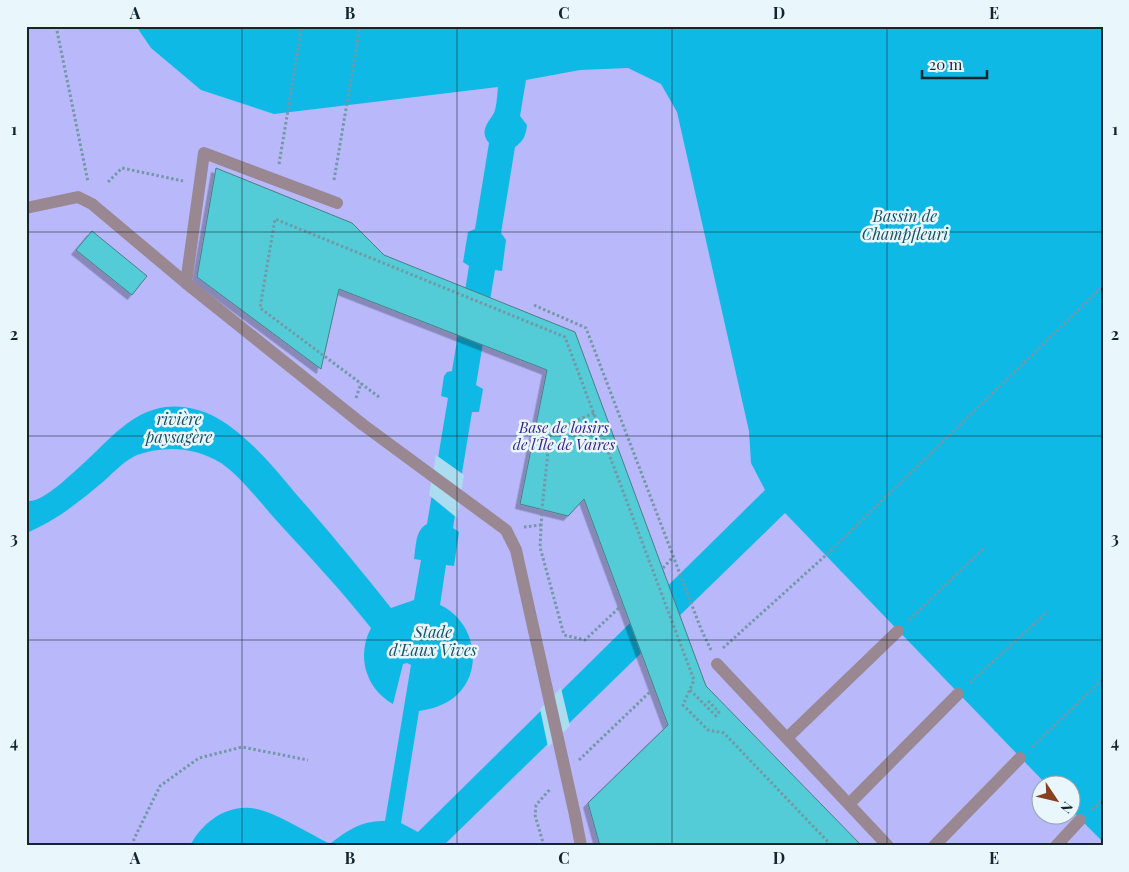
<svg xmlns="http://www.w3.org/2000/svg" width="1129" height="872" viewBox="0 0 1129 872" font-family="'Playfair Display',serif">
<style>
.green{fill:#b8b8fb;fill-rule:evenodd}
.water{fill:#0fb9e6;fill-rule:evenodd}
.pier{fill:#acdcef}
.building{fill:#52ccd7;stroke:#4b7f84;filter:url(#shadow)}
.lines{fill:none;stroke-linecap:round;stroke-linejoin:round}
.path{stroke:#7398a6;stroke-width:3;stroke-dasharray:2.5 2.5;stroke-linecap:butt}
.service{stroke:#998791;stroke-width:12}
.service-bridge{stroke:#998791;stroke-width:12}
.grid{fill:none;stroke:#13262d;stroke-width:1;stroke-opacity:0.55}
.labels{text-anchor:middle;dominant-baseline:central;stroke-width:5;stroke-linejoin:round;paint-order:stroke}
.park-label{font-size:15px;font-style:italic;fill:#38228d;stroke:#e9f7fd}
.water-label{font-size:16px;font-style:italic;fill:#155063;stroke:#e9f7fd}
.neatline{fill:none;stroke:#13262d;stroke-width:2}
.grid-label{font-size:16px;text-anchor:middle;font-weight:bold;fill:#13262d}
</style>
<defs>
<filter id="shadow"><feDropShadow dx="-4.5" dy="4.5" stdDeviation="0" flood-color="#0004"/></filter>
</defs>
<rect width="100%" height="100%" fill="#acdcef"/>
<path class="green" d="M26 26H1103V846H26ZM1042 784H1072V814H1042Z"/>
<path class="water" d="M136 26H1103V842L1072 811V784H1046L785 513 443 846H190C204 819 233 800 264 811 285 818 310 834 330 844 347 830 363 820 385 821L411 665 407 663 403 664 393 704C366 689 356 656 371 628 341 590 308 555 276 520 260 502 240 476 221 463 196 447 164 445 137 455 125 460 114 472 104 481 80 501 56 521 26 533V501C43 504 73 472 85 462 109 440 131 412 165 407 183 405 201 409 217 418 247 435 274 467 296 494 329 531 360 569 391 608L414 600 421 560 414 559C416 547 415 530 427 524L448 398 441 396 444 376 447 372 452 371 469 266 463 262 468 232 475 229 489 143C479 131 488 123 494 113 497 106 497 95 498 87L274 114 201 90 151 48ZM628 68 661 84 677 112 749 431 751 463 765 490 418 832 401 823 419 711C431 709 442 706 452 699 486 674 476 621 440 605L446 565 454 566 459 532 453 528 472 412H479L483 389 476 385 495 270 502 271 506 240 501 233 515 147C523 142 526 135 527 125L520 116 526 80 580 70Z"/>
<g class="pier">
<polygon points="436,455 464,475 457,518 429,495"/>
<polygon points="561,688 570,726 548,747 540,709"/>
</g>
<g class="building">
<polygon points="216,168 352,223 384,255 575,332 706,686 862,846 662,846 658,843 656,846 600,846 588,803 668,725 584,499 568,516 520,504 547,370 339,289 321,369 197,277"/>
<polygon points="92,231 147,276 132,295 76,250"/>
</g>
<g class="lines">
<g class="path">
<polyline points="56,26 88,182"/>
<polyline points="279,164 302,26"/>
<polyline points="334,180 360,26"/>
<polyline points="108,182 122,168 183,181"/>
<polyline points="534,305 586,328 701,629 711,650"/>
<polyline points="379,397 260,308 275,219 565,337 694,680 683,705 708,730 724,733 832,846"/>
<polyline points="356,398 361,383"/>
<polyline points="594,413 550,432 542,509 540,547 564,635 585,640 623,604"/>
<polyline points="524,527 541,525"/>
<polyline points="663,568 673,557"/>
<polyline points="909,620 985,547"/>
<polyline points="723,648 825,556 1103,286"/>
<polyline points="970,683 1048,611"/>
<polyline points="690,690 716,716 719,712 708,701"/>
<polyline points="1032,747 1103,679"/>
<polyline points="579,760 654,688"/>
<polyline points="1092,810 1103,799"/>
<polyline points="133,846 134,839 160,786 199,758 242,747 308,760"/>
<polyline points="544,846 535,815 536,805 551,788"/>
</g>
<g class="service">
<polyline points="337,203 204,153 186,283 362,424"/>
<polyline points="26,208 78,197 92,204 186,283"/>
<polyline points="717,664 888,846"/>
<polyline points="787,738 898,631"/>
<polyline points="849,804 958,694"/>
<polyline points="575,815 581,846"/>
<polyline points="934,846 1020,758"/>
<polyline points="1056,846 1080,820"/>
</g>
<polyline class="service-bridge" points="362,424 506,530 516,550 575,815"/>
</g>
<path class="grid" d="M242 26V846M457 26V846M672 26V846M887 26V846M26 232H1103M26 436H1103M26 640H1103"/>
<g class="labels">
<g class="park-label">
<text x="564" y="427">Base de loisirs<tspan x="564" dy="17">de l'Île de Vaires</tspan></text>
</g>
<g class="water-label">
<text x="905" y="215">Bassin de<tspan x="905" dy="18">Champfleuri</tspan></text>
<text x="179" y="418">rivière<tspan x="179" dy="18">paysagère</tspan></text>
<text x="433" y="631">Stade<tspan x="433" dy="18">d'Eaux Vives</tspan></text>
</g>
</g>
<rect width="1129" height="872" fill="none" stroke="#e9f7fd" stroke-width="55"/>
<g transform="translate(1056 800) rotate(125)"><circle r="24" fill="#e9f7fd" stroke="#93a3aa"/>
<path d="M0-4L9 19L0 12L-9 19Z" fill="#88401f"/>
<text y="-8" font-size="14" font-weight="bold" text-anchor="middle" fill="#13262d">N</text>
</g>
<path d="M922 70v8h65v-8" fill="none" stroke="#13262d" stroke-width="2.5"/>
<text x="929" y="70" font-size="15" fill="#13262d" stroke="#e9f7fd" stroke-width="4" paint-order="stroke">20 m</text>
<rect x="28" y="28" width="1074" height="816" class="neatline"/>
<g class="grid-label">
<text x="135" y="19">A</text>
<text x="350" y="19">B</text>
<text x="564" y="19">C</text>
<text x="779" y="19">D</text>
<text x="994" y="19">E</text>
<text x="14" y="135">1</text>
<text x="1115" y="135">1</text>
<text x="14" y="340">2</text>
<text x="1115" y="340">2</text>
<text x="14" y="544">3</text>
<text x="1115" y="544">3</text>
<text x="14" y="748">4</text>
<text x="1115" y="748">4</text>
<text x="135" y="864">A</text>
<text x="350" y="864">B</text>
<text x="564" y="864">C</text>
<text x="779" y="864">D</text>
<text x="994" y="864">E</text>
</g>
</svg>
